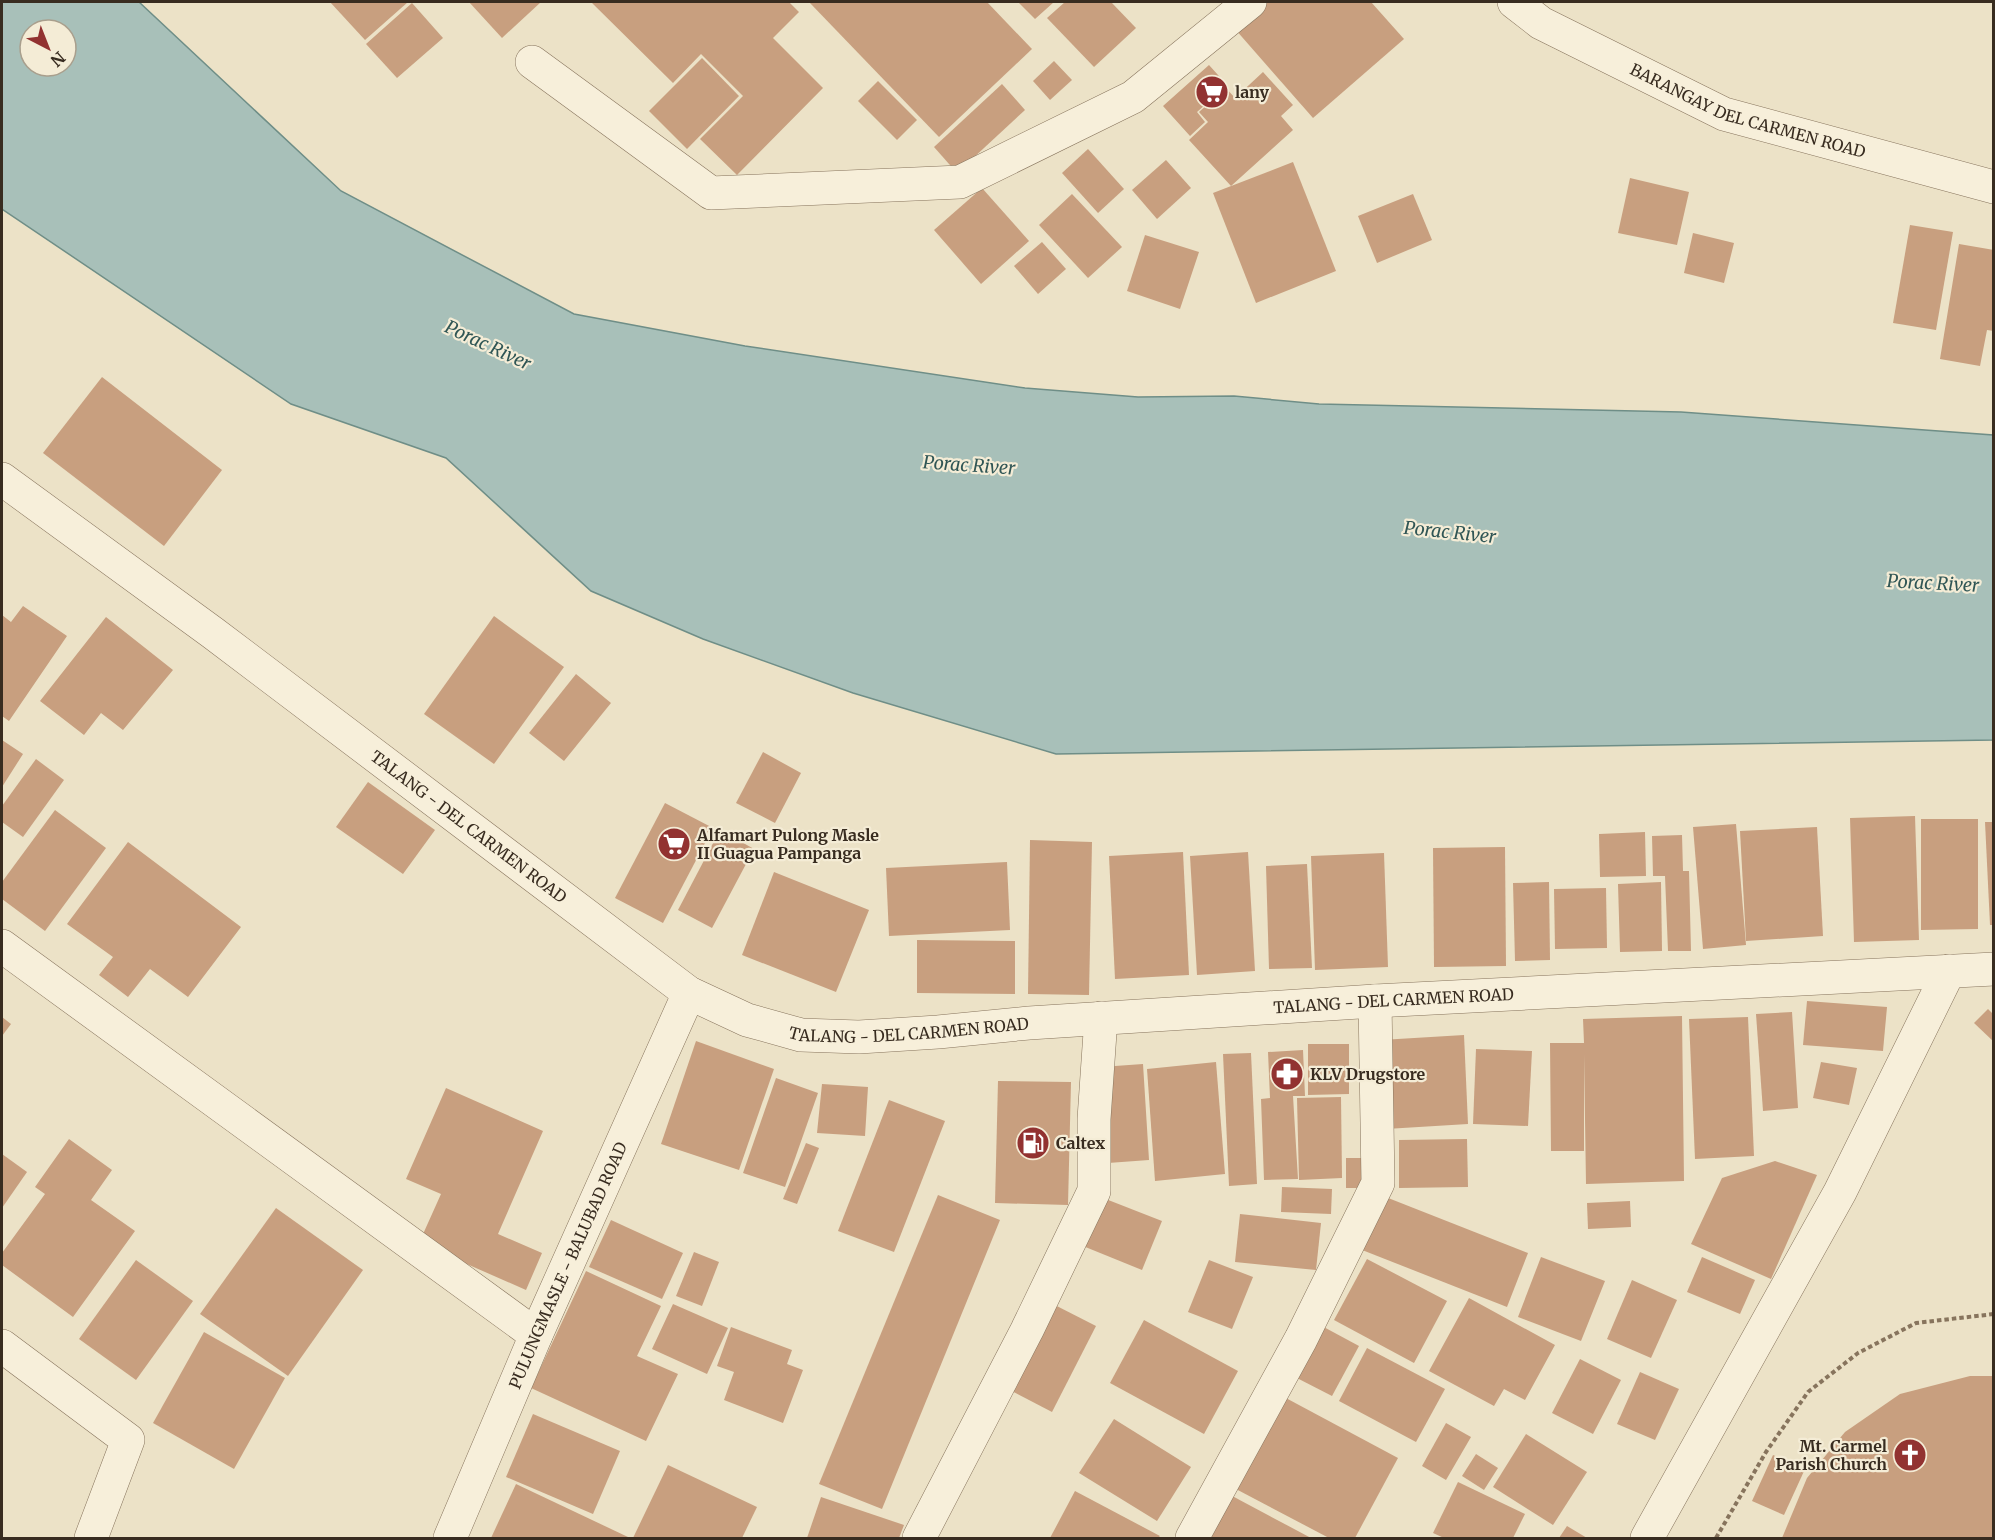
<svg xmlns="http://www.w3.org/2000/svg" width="1995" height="1540" viewBox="0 0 1995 1540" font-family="Merriweather,serif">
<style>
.water{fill:#a8c0b9;stroke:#6f8e87;stroke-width:1.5;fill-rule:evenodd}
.building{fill:#c89f7f}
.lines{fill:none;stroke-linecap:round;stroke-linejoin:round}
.minor-casing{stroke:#87745d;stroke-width:34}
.path{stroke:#87745d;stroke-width:4;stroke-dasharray:4.5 3;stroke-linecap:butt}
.minor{stroke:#f7efda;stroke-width:33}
.labels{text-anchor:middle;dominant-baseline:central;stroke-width:4.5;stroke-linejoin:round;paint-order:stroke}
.poi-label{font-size:16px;font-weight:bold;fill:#382c20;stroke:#f4ecd6;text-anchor:start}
.street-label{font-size:16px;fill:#382c20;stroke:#f4ecd6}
.water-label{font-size:18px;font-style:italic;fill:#305655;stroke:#f4ecd6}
</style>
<rect width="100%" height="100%" fill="#ece2c7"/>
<path class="water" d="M2 2H139L341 191 574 314 745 346 1025 388 1138 397 1234 396 1319 404 1681 412 1993 435V740L1056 754 853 693 703 639 591 591 446 458 291 404 2 209ZM30 30H66V66H30Z"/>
<g class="building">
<polygon points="330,2 408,2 365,40"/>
<polygon points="469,2 541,2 502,38"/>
<polygon points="591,2 789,2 799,12 773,38 823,88 737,175 700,139 743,96 701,54 673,83"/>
<polygon points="809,2 987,2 1032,49 939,137"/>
<polygon points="1018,2 1054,2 1035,19"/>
<polygon points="1065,2 1111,2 1136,28 1094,67 1047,18"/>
<polygon points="1267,2 1371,2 1404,39 1313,118 1235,29"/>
<polygon points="412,3 443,38 397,78 366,44"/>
<polygon points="702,58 739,96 687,149 649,111"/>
<polygon points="1054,61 1072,80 1050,100 1033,81"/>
<polygon points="1209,65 1227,85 1197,112 1205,122 1190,136 1163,106"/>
<polygon points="1263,72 1293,105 1281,116 1293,130 1231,186 1189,140 1208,122 1199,112 1226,88 1235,98"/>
<polygon points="878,81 917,120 897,140 858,101"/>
<polygon points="1002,84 1025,110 957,173 934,147"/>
<polygon points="1088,149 1124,189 1098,213 1062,173"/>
<polygon points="1166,160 1191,188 1157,219 1132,190"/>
<polygon points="1293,162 1336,271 1256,303 1213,193"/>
<polygon points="1630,178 1689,192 1677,245 1618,233"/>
<polygon points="982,188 1029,241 981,284 934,230"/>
<polygon points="1072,194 1122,247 1088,278 1039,225"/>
<polygon points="1413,194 1432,240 1377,263 1358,216"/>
<polygon points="1910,225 1953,232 1936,330 1893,323"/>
<polygon points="1693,233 1734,243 1724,283 1684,273"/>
<polygon points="1145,235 1199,252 1180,309 1127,291"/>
<polygon points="1042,242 1066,269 1038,294 1014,266"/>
<polygon points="1959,244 1994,250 1994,331 1987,330 1980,366 1940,359"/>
<polygon points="102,377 222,470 164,546 43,453"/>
<polygon points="23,606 67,636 9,721 2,716 2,615 11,622"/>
<polygon points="494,616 564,667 494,764 424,714"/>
<polygon points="106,617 173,670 123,730 101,713 84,735 40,701"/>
<polygon points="576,674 611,703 564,761 529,733"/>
<polygon points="2,740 23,754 2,787"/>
<polygon points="763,752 801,773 775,823 736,803"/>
<polygon points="36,759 64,780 23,837 2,822 2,806"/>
<polygon points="368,782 435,830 403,874 336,827"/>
<polygon points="665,803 713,828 663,923 615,898"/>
<polygon points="55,810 106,848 45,931 2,899 2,882"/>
<polygon points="1915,816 1919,940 1854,942 1850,818"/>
<polygon points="1921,819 1978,819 1978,929 1921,930"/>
<polygon points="1985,822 1994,822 1994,925 1990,925"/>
<polygon points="1736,824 1746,945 1703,949 1693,827"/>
<polygon points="1817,827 1823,936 1746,941 1740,831"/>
<polygon points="720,830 754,849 712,928 678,910"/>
<polygon points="1645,832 1646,876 1600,877 1599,834"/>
<polygon points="1682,835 1683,871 1689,871 1691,951 1668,951 1665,876 1653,876 1652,836"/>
<polygon points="1030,840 1092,842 1089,995 1028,994"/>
<polygon points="128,842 241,927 188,997 150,969 128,997 99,975 113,957 67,924"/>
<polygon points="1505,847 1506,966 1434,967 1433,848"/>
<polygon points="1183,852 1189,975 1115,979 1109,856"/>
<polygon points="1248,852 1255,971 1197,975 1190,856"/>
<polygon points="1384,853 1388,967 1315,970 1311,856"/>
<polygon points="1007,862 1010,930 889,936 886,868"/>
<polygon points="1307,864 1312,968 1269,969 1266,866"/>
<polygon points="774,872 869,910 836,992 742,955"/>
<polygon points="1549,882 1550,960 1515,961 1513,883"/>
<polygon points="1661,882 1662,951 1620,952 1618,884"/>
<polygon points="1606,888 1607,948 1555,949 1554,889"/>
<polygon points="917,940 1015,941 1015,994 917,993"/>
<polygon points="1807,1001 1887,1007 1883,1051 1803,1045"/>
<polygon points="1988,1009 1994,1015 1994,1042 1974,1023"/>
<polygon points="1792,1012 1798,1108 1763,1111 1756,1014"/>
<polygon points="1682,1016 1684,1181 1586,1184 1584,1054 1584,1151 1551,1151 1550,1043 1584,1043 1583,1019"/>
<polygon points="2,1017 11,1024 2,1036"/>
<polygon points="1748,1017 1754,1156 1695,1159 1689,1019"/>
<polygon points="1464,1035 1468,1124 1386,1129 1381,1040"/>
<polygon points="696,1041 774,1069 739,1170 661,1144"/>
<polygon points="1308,1044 1349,1044 1349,1094 1308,1095"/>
<polygon points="1476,1049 1532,1051 1528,1126 1473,1124"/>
<polygon points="1303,1050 1305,1096 1293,1096 1298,1179 1264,1180 1261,1099 1270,1098 1268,1052"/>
<polygon points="1251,1053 1257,1184 1229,1186 1223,1054"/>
<polygon points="1216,1062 1225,1174 1155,1181 1147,1069"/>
<polygon points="1821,1062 1857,1068 1849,1105 1813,1098"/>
<polygon points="1143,1064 1149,1160 1108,1163 1101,1067"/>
<polygon points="776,1078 818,1093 785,1187 743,1173"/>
<polygon points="998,1081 1071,1082 1068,1205 995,1203"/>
<polygon points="822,1084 868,1087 865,1136 817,1133"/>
<polygon points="446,1088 543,1131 498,1234 542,1253 526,1290 419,1243 441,1194 406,1179"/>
<polygon points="1341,1097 1342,1178 1299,1180 1297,1098"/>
<polygon points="889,1100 945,1121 894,1252 838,1231"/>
<polygon points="69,1139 112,1170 91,1200 135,1231 73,1317 2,1265 2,1253 45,1194 35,1187"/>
<polygon points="1467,1139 1468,1187 1399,1188 1399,1140"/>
<polygon points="806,1143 819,1148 797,1204 783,1199"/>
<polygon points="2,1154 27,1172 2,1208"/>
<rect x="1346" y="1158" width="28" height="30"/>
<polygon points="1775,1161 1817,1175 1771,1279 1691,1244 1722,1178"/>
<polygon points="1282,1187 1332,1189 1331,1214 1281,1212"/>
<polygon points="1378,1194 1528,1253 1507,1307 1357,1248"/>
<polygon points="938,1195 1000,1220 882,1509 819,1484"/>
<polygon points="1098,1196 1162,1221 1142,1270 1078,1244"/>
<polygon points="1630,1201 1631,1227 1588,1229 1587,1203"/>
<polygon points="276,1208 363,1270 288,1376 200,1314"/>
<polygon points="1240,1214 1321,1223 1316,1270 1235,1262"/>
<polygon points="611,1220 683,1253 662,1299 589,1267"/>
<polygon points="694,1252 719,1262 702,1306 676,1296"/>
<polygon points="1541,1257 1605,1281 1581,1341 1518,1317"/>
<polygon points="1702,1257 1755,1280 1740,1314 1687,1292"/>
<polygon points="1367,1259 1447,1301 1414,1363 1334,1320"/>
<polygon points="136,1260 193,1301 136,1380 79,1339"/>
<polygon points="1209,1260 1253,1277 1232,1329 1188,1312"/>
<polygon points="586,1271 661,1306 637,1356 678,1374 646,1441 531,1388"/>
<polygon points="1632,1280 1677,1300 1651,1358 1607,1339"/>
<polygon points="1469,1298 1555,1345 1525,1400 1504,1389 1494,1406 1429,1371"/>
<polygon points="1045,1300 1096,1326 1052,1412 1002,1386"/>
<polygon points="673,1304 728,1328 707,1374 652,1349"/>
<polygon points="1144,1320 1238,1371 1204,1434 1110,1383"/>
<polygon points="1320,1325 1359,1346 1332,1396 1293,1376"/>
<polygon points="731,1327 792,1350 787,1364 803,1370 783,1423 724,1400 734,1372 717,1366"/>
<polygon points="204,1332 285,1378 234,1469 153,1423"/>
<polygon points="1367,1348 1445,1389 1416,1442 1339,1401"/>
<polygon points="1580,1359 1621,1380 1593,1434 1552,1413"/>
<polygon points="1640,1372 1679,1389 1655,1440 1617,1424"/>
<polygon points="1970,1376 1994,1376 1994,1538 1782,1538 1807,1478 1845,1432 1900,1394"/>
<polygon points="1284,1397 1398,1458 1355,1538 1329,1538 1234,1488"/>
<polygon points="533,1414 620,1451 593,1514 506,1477"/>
<polygon points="1114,1419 1191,1467 1157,1521 1079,1473"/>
<polygon points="1446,1423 1471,1437 1446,1480 1422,1466"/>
<polygon points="1526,1434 1587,1472 1553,1525 1493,1487"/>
<polygon points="1476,1454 1498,1468 1484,1490 1462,1476"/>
<polygon points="1773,1455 1805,1469 1784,1515 1752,1501"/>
<polygon points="668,1465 757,1507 742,1538 633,1538"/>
<polygon points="1458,1482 1525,1514 1513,1538 1444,1538 1433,1533"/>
<polygon points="516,1484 628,1537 627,1538 491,1538"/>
<polygon points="1221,1490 1311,1538 1193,1538"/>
<polygon points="1075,1491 1160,1536 1158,1538 1050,1538"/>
<polygon points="821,1497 904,1525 899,1538 807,1538"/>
<polygon points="1567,1526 1587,1538 1559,1538"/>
</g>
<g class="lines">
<g class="minor-casing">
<g id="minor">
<path id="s1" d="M1514 2 1541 23 1724 114 1994 187"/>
<polyline points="532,62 711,193 960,182 1133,97 1250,2"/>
<path id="s2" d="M2 479 213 633 689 993 747 1020 801 1035 859 1037 938 1032 1029 1023 1375 1001 1994 969"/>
<polyline points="2,946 536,1335"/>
<polyline points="2,1346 128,1440 91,1538"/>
<path id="s3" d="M450 1538 536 1335 689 993"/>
<polyline points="919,1538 1027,1330 1094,1191 1094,1119 1101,1018"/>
<polyline points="1192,1538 1301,1339 1378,1183 1375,1001"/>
<polyline points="1647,1538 1840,1192 1949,971"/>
</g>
</g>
<polyline class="path" points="1716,1538 1766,1452 1808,1392 1858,1353 1916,1323 1994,1314"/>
<use href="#minor" class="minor"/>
</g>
<defs>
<g id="supermarket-disc" transform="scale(1.725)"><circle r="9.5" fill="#923231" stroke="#f4ecd6"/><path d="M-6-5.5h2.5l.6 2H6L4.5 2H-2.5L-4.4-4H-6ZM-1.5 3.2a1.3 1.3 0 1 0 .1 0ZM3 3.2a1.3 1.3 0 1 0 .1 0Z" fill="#fff"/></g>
<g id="pharmacy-disc" transform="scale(1.725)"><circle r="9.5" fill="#923231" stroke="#f4ecd6"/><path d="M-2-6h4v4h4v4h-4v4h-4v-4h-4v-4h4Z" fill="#fff"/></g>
<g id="fuel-disc" transform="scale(1.725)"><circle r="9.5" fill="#923231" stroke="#f4ecd6"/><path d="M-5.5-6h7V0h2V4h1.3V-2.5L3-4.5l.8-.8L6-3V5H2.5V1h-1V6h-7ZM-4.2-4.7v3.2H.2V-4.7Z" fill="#fff"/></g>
<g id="church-disc" transform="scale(1.725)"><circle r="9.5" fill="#923231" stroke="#f4ecd6"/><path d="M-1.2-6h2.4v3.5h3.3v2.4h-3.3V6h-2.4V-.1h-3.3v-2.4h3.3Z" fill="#fff"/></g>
</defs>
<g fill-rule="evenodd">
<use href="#supermarket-disc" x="1212" y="92"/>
<use href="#supermarket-disc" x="674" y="844"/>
<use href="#pharmacy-disc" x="1287" y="1074"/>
<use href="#fuel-disc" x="1033" y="1143"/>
<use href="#church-disc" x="1910" y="1455"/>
</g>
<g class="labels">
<g class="poi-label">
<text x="1235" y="92">lany</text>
<text x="697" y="835">Alfamart Pulong Masle<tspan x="697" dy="18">II Guagua Pampanga</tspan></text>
<text x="1310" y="1074">KLV Drugstore</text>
<text x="1056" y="1143">Caltex</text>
<text x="1887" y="1446" text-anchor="end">Mt. Carmel<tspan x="1887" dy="18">Parish Church</tspan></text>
</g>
<g class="street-label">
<text stroke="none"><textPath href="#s1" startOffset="260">BARANGAY DEL CARMEN ROAD</textPath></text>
<text stroke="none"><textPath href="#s2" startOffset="582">TALANG - DEL CARMEN ROAD</textPath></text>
<text stroke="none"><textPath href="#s2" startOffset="1572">TALANG - DEL CARMEN ROAD</textPath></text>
<text stroke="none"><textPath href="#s2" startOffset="1086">TALANG - DEL CARMEN ROAD</textPath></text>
<text stroke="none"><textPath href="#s3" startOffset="297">PULUNGMASLE - BALUBAD ROAD</textPath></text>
</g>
<g class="water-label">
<text transform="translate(488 345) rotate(25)">Porac River</text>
<text transform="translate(969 465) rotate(4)">Porac River</text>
<text transform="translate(1450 532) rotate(6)">Porac River</text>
<text transform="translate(1933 583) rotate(3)">Porac River</text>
</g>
</g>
<rect width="1995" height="1540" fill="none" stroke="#382c20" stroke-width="6"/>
<g transform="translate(48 48) rotate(138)"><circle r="28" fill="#f4ecd6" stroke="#a99f8d" stroke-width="1.5"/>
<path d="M0-4.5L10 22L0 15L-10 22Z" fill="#923231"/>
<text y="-9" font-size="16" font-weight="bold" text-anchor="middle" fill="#382c20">N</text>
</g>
</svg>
